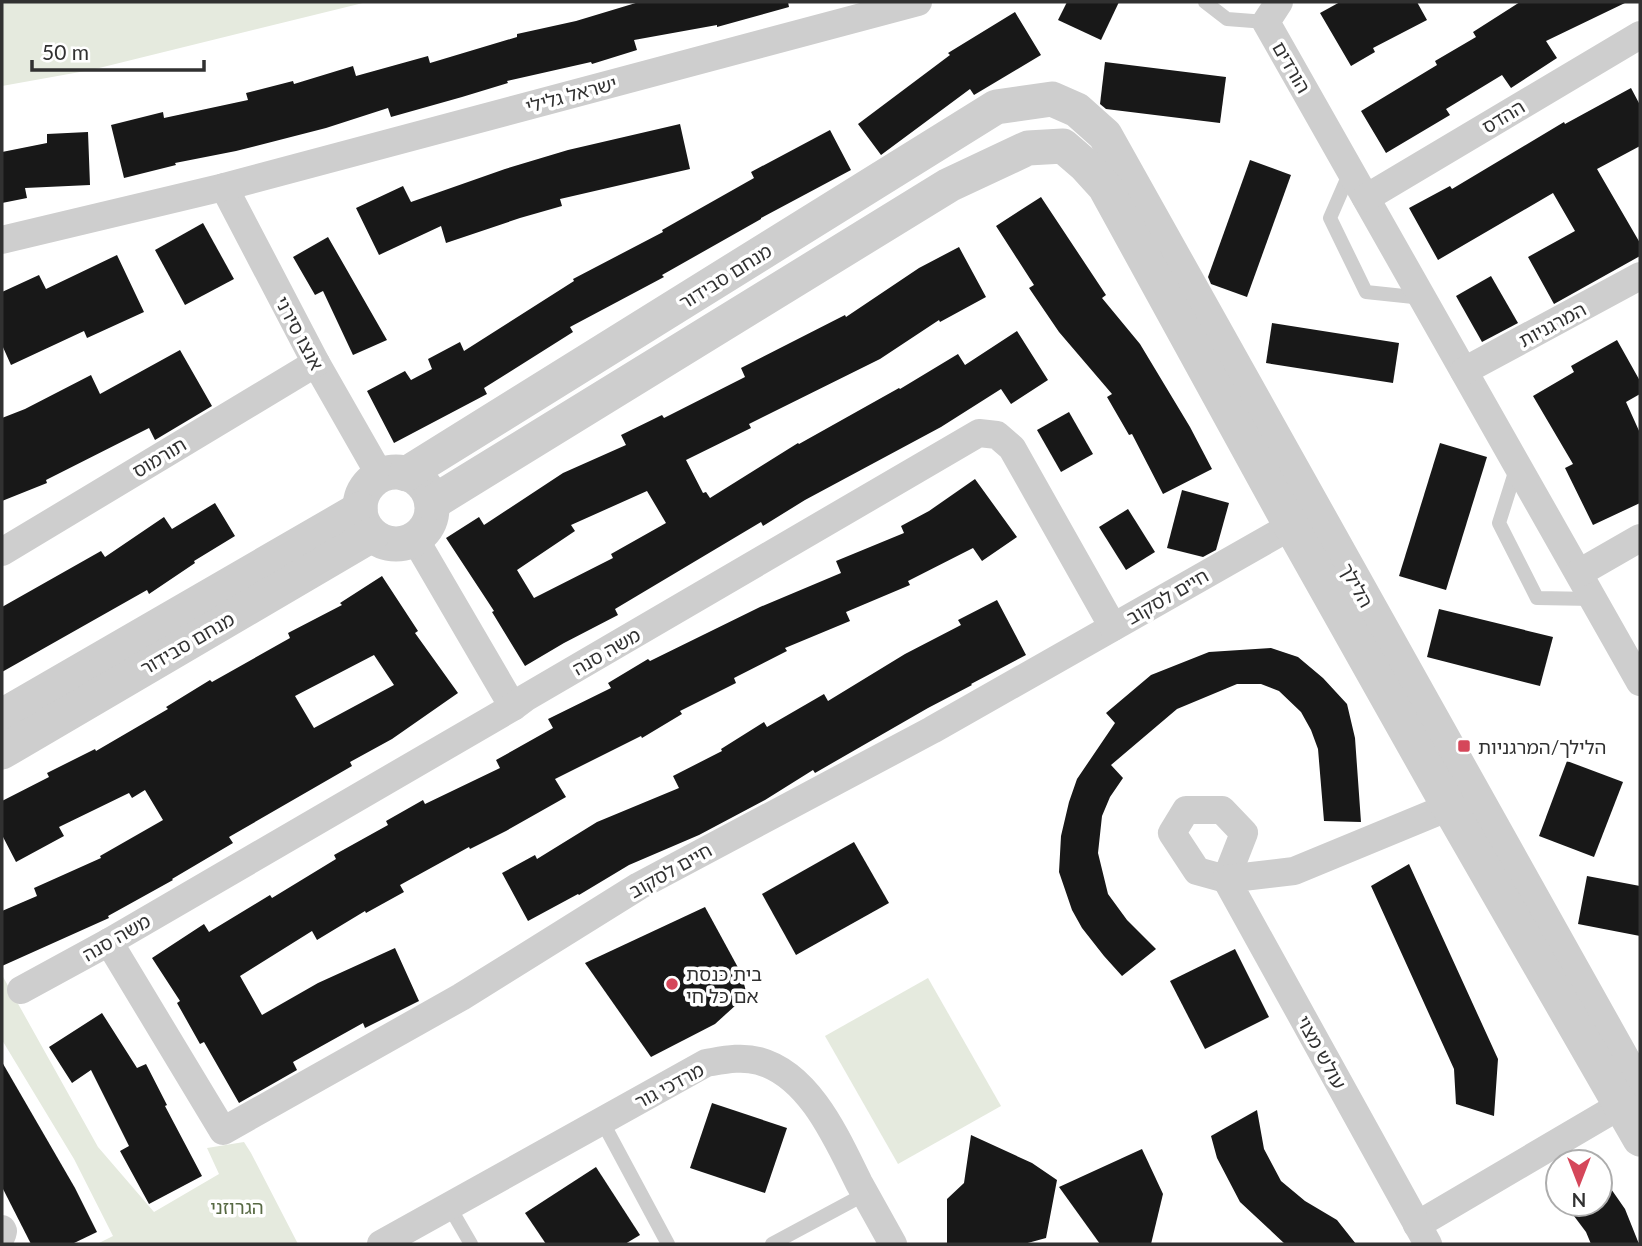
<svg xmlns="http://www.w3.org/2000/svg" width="1642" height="1246" viewBox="0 0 1642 1246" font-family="Lato,'Noto Sans Hebrew',sans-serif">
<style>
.green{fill:#e5eade}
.building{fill:#181818;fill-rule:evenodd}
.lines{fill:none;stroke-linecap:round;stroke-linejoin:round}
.service{stroke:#cecece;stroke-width:14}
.minor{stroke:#cecece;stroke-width:28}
.tertiary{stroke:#cecece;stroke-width:35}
.poi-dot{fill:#d5475a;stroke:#fff;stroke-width:2.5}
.labels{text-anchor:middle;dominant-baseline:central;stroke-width:7;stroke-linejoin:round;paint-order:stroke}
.street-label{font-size:19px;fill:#313131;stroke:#fff}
.poi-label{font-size:19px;fill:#313131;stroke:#fff;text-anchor:start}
.park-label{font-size:19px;fill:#576943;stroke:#fff}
</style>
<rect width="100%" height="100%" fill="#fff"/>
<g class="green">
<polygon points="2,2 367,2 91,70 2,86"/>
<polygon points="2,975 98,1147 154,1212 219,1174 207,1148 244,1142 251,1153 298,1244 97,1244 113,1236 74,1159 2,1040"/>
<polygon points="928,978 1001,1106 898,1164 825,1036"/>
</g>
<g class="building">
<polygon points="639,2 788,2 789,7 717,27 717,25 634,40 637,50 592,64 591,62 507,81 508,83 462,97 391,117 388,108 326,128 236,151 175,163 176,165 124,178 111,125 163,112 164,118 248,100 246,93 293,81 294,84 353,66 356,76 428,56 430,63 517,37 517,34 576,21"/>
<polygon points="1067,2 1119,2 1101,40 1058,20"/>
<polygon points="1340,2 1417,2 1427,20 1373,48 1375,52 1351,66 1320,13"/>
<polygon points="1520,2 1627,2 1546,41 1557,58 1511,88 1502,75 1446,109 1450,115 1386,153 1361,111 1437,65 1435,61 1476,37 1473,32"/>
<polygon points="1015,12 1041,55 974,95 970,89 881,155 858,124 950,55 948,53"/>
<polygon points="1105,62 1226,77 1220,123 1106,109 1100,104"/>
<polygon points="1631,88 1640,105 1640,146 1597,169 1640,243 1640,256 1554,304 1528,257 1575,231 1553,193 1438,260 1409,208 1450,186 1452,189 1564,122 1565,124"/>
<polygon points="680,124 690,169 560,199 562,206 520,218 446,243 441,226 379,255 356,208 403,186 411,202 505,169 568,150"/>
<polygon points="830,130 851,170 761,218 761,219 662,275 664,277 570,327 573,332 484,388 487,394 394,443 367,391 405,371 411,380 432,369 428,359 460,342 464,351 574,281 573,279 663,232 662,230 754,178 751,172"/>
<polygon points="88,132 90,185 25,188 27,198 2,203 2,152 47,143 47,134"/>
<polygon points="1250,160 1291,175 1247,297 1211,284 1208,277"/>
<polygon points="1041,197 1106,295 1102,298 1140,344 1190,427 1212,469 1163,494 1132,434 1129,435 1107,397 1112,394 1059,332 1029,288 1034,285 996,226"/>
<polygon points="203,223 234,279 185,305 155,250"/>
<polygon points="328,237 387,340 353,355 323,291 315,295 293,257"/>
<path d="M959 247 986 297 940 322 939 320 880 359 749 424 751 428 686 460 703 493 706 492 710 498 798 443 799 444 899 388 900 389 958 354 965 365 1017 331 1048 380 1011 404 1001 389 941 427 805 500 763 526 761 522 615 609 618 615 564 643 525 666 492 612 494 611 446 538 479 517 484 525 563 473 626 445 621 435 662 415 664 418 745 377 741 368 845 315 846 317 919 268ZM647 491 666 523 611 554 613 558 534 598 517 570 575 531 571 525Z"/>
<polygon points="117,255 144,312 87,338 84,331 11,365 2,345 2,292 39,275 46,289"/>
<polygon points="1491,276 1518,323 1482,342 1456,296"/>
<polygon points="1272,323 1399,343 1393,383 1266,363"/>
<polygon points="1617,340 1640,381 1640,394 1626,402 1640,433 1640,503 1593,525 1565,468 1573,464 1533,396 1574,372 1571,366"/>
<polygon points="180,350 212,406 155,440 149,428 46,480 47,483 2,501 2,418 25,409 91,375 100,394"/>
<polygon points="1069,412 1093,454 1061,472 1037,430"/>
<polygon points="1440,443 1487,457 1446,590 1399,576"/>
<polygon points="975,479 1017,537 982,561 973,548 908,581 910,585 846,612 850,621 785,648 787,651 734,678 736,683 680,711 682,714 642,738 641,736 555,779 566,797 506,831 470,849 469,847 400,885 404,892 366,913 365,911 317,940 312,931 240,976 262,1015 318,983 395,948 419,1001 365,1028 363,1023 293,1062 297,1070 239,1103 204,1042 200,1044 177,1003 180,1001 152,958 204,924 209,932 270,895 272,898 336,859 334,855 388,825 386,821 423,800 425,804 500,768 496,760 553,728 548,719 611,688 608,683 648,659 650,661 760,607 841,573 836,561 904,533 901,526 929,511"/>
<polygon points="1182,490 1229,503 1216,550 1203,557 1167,548"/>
<polygon points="215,503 235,536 194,561 195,563 149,594 147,590 2,672 2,607 101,551 105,557 164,517 172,529"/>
<polygon points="1128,509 1155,552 1126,570 1099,527"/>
<path d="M382 576 418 631 415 633 458 693 392 739 350 762 352 766 229 837 233 843 172 879 173 880 108 916 109 918 2 966V911L37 896 34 888 101 858 100 856 163 820 145 790 132 798 129 793 59 827 64 836 16 862 2 835V801L49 777 47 773 95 749 96 751 168 709 166 707 210 680 212 682 290 638 288 633 342 605 340 603ZM374 655 394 685 314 728 295 696Z"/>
<polygon points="997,600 1026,655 971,684 972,685 928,708 815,773 813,770 765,800 699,835 629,865 579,895 578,894 528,921 502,873 535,855 537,859 597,822 679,788 673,776 722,751 721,749 764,722 767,727 824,694 828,701 905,654 961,625 958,620"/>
<polygon points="1439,609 1553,637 1540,686 1427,657"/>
<polygon points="1271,648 1298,657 1323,678 1347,704 1355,738 1361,822 1324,821 1318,749 1311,730 1301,712 1279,691 1261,684 1237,684 1177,709 1111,765 1123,778 1110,797 1102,816 1098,853 1108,894 1127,920 1156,949 1122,976 1104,956 1082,928 1072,910 1059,872 1061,836 1069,802 1077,779 1115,723 1106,713 1151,675 1209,652"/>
<polygon points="1567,761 1623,782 1594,857 1539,836"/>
<polygon points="854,842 889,903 796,955 762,894"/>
<polygon points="1409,864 1498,1059 1494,1116 1456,1104 1454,1069 1371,886"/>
<polygon points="1587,876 1640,886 1640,936 1578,924"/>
<polygon points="705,907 741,973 747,995 715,1024 651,1057 585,963"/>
<polygon points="1235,949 1269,1017 1205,1049 1170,981"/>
<polygon points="102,1013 137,1068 146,1064 167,1105 165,1106 202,1176 149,1204 120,1151 129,1146 91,1070 72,1083 49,1047"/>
<polygon points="2,1062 75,1188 97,1232 72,1244 31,1244 2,1187"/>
<polygon points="712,1103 787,1128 765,1193 690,1168"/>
<polygon points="1257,1110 1264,1149 1281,1181 1305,1201 1337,1220 1356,1244 1285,1244 1240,1202 1217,1158 1211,1136"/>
<polygon points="971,1135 1032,1163 1057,1180 1046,1238 1024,1244 947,1244 947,1199 964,1183"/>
<polygon points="1142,1149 1163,1194 1151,1244 1100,1244 1059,1187"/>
<polygon points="596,1167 640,1235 625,1244 546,1244 525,1213"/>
<polygon points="1600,1173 1625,1209 1639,1244 1591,1244 1586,1232 1565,1204 1600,1204"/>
</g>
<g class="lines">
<g class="service">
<polyline points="1205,2 1227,19 1266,22"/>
<polyline points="1350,172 1330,218 1366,292 1423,298"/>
<polyline points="1517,466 1499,523 1537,598 1593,599"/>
<polyline points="602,1121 668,1244"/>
<polyline points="449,1206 471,1244"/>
<polyline points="772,1244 865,1194"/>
</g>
<g class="minor">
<polyline points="1279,2 1266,22 1640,682"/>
<polyline points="224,187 316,363 381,477"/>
<polyline points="1366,198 1640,35"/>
<polyline points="2,240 224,187 918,2"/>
<polyline points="1464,371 1640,276"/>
<polyline points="415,539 513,707"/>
<polyline points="2,552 316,363"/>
<polyline points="1579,573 1640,538"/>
<polygon points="1186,810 1222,810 1244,833 1226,879 1197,871 1172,833"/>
<polyline points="109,942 223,1131 461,997 639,886 932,730 1307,517"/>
<polyline points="21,990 109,942 513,707 525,698 979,433 997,435 1012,448 1113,627"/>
<polyline points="1417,1225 1638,1095"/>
<polyline points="2,1229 3,1231 2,1235"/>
<path d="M381 1244 706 1063C724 1060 741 1056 759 1061 810 1075 837 1139 859 1183 870 1203 882 1224 893 1244"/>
<polyline points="1428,1244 1226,879 1294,871 1449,807"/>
</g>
<g class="tertiary">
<circle cx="396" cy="508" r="36"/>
<polyline points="406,474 996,107 1052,99 1077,110 1105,135 1640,1091"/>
<polyline points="432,503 949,185 1028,148 1063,146 1085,165 1105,187 1291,526 1449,807 1640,1139"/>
<polyline points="2,716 360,509"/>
<polyline points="2,752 372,535"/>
</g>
</g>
<g class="poi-dot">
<rect x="1457" y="739" width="14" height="14" rx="3.5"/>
<circle cx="672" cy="984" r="7"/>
</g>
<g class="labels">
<g class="street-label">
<text transform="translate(1292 67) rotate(60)">הורדים</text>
<text transform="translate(571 94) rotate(-15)">ישראל גלילי</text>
<text transform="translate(1503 116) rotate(-31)">ההדס</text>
<text transform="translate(725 276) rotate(-32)">מנחם סבידור</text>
<text transform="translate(1552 324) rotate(-28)">המרגניות</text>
<text transform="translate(300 333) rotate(62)">אנצו סירני</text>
<text transform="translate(159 457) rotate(-31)">תורמוס</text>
<text transform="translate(1357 585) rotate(61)">הלילך</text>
<text transform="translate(1167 596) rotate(-30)">חיים לסקוב</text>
<text transform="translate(187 643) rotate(-30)">מנחם סבידור</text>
<text transform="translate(606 651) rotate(-30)">משה סנה</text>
<text transform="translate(670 870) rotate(-29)">חיים לסקוב</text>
<text transform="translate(116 937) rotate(-30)">משה סנה</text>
<text transform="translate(1322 1052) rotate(61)">עולש מצוי</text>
<text transform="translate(669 1085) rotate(-28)">מרדכי גור</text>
</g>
<g class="poi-label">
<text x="1478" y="746">הלילך/המרגניות</text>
<text x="686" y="973">בית כנסת<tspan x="686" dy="22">אם כל חי</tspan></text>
</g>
<g class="park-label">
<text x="237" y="1206">הגרוזני</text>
</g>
</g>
<rect width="1642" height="1246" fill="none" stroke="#313131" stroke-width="7"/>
<g transform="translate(1579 1183) rotate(180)"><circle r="33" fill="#ffffff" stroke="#adadad" stroke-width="2"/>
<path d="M0-5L12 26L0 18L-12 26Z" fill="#d5475a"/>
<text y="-10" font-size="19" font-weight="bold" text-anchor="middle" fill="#313131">N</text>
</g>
<path d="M32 60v10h172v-10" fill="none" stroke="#313131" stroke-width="3.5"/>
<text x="42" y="60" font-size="21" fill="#313131" stroke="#ffffff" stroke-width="5" paint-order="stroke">50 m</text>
</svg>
